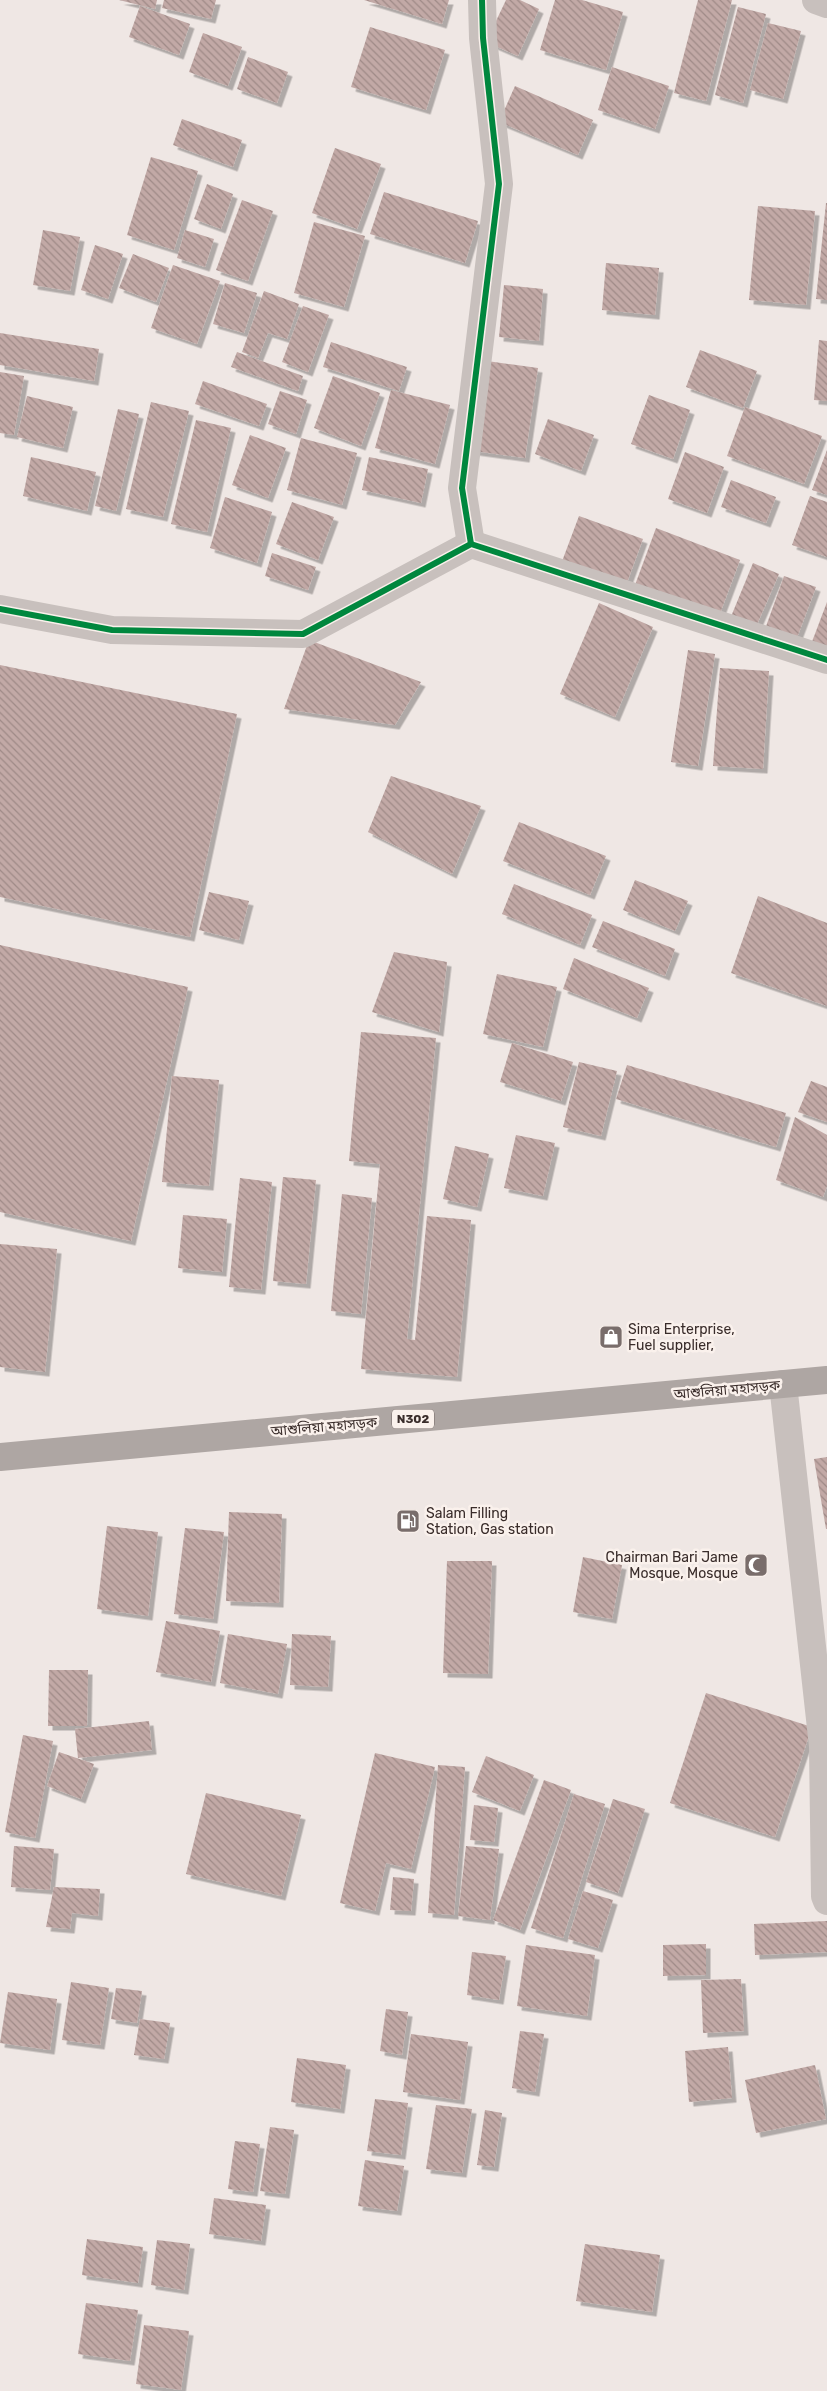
<svg xmlns="http://www.w3.org/2000/svg" width="827" height="2391" viewBox="0 0 827 2391" font-family="Rubik,'Noto Sans Bengali',sans-serif">
<style>
.building{fill:url(#building-back-hatch);filter:url(#shadow)}
.lines{fill:none;stroke-linecap:round;stroke-linejoin:round}
.minor{stroke:#c8c0bd;stroke-width:28}
.highway{stroke:#aea6a3;stroke-width:28}
.cycleway-casing{stroke:#faf1ec;stroke-width:9}
.cycleway{stroke:#00873e;stroke-width:6}
.labels{text-anchor:middle;dominant-baseline:central;stroke-width:5;stroke-linejoin:round;paint-order:stroke}
.shield{fill:#faf1ec;stroke:#736764;stroke-width:1}
.shield-label{font-size:12px;font-weight:bold;fill:#392c2a}
.poi-label{font-size:14px;fill:#392c2a;stroke:#faf1ec;text-anchor:start}
.street-label{font-size:14px;fill:#392c2a;stroke:#faf1ec}
</style>
<defs>
<pattern id="building-back-hatch" width="6" height="6" patternUnits="userSpaceOnUse" patternTransform="scale(1.25)"><rect width="6" height="6" fill="#c2a9a6"/><path d="M-1 5l2 2M0 0l6 6M5-1l2 2" fill="none" stroke="#9f8a87"/></pattern>
<filter id="shadow"><feDropShadow dx="4.5" dy="4.5" stdDeviation="0" flood-color="#0004"/></filter>
</defs>
<rect width="100%" height="100%" fill="#efe7e4"/>
<g class="building">
<polygon points="119,0 157,0 155,9"/>
<polygon points="164,0 216,0 211,19 162,8"/>
<polygon points="364,0 449,0 442,24"/>
<polygon points="506,0 520,0 539,9 518,56 486,42"/>
<polygon points="555,0 582,0 623,12 606,70 540,50"/>
<polygon points="698,0 732,0 706,101 674,93"/>
<polygon points="140,6 190,24 179,55 129,37"/>
<polygon points="738,7 766,14 743,103 715,95"/>
<polygon points="768,23 801,31 783,99 750,90"/>
<polygon points="370,27 445,50 426,110 351,87"/>
<polygon points="203,33 242,47 228,86 189,72"/>
<polygon points="248,57 288,72 277,103 237,89"/>
<polygon points="612,67 669,86 655,129 598,110"/>
<polygon points="515,86 593,120 578,155 499,122"/>
<polygon points="182,119 242,140 233,167 173,145"/>
<polygon points="335,148 381,164 357,229 312,213"/>
<polygon points="151,157 198,171 174,250 127,235"/>
<polygon points="207,184 233,194 221,229 194,219"/>
<polygon points="384,192 478,221 465,263 370,234"/>
<polygon points="242,200 273,211 248,281 216,270"/>
<polygon points="826,203 827,203 827,300 816,299"/>
<polygon points="758,206 815,211 806,305 749,300"/>
<polygon points="314,222 365,236 344,307 294,293"/>
<polygon points="43,230 80,237 70,291 33,285"/>
<polygon points="185,230 214,239 205,267 177,258"/>
<polygon points="95,245 123,254 108,299 81,290"/>
<polygon points="133,254 169,268 156,302 119,288"/>
<polygon points="606,263 659,268 655,315 602,310"/>
<polygon points="173,265 220,281 197,344 151,328"/>
<polygon points="225,283 257,293 244,333 213,324"/>
<polygon points="504,285 543,289 539,341 499,337"/>
<polygon points="264,291 299,304 287,339 268,333 258,358 242,352"/>
<polygon points="303,306 329,315 308,372 282,362"/>
<polygon points="0,333 99,349 94,381 0,365"/>
<polygon points="819,340 827,341 827,401 814,400"/>
<polygon points="331,342 407,367 399,391 323,367"/>
<polygon points="700,350 757,371 743,408 686,387"/>
<polygon points="237,352 303,376 298,391 231,367"/>
<polygon points="487,361 538,368 525,458 474,451"/>
<polygon points="0,372 24,376 14,435 0,433"/>
<polygon points="333,376 380,393 361,446 314,428"/>
<polygon points="203,381 267,404 259,426 195,404"/>
<polygon points="391,390 450,405 435,464 375,448"/>
<polygon points="280,391 307,400 296,434 268,424"/>
<polygon points="649,395 690,410 673,459 631,444"/>
<polygon points="27,396 73,407 63,448 17,437"/>
<polygon points="151,402 189,411 163,517 126,509"/>
<polygon points="745,407 822,436 804,484 727,456"/>
<polygon points="118,409 139,414 116,511 95,506"/>
<polygon points="548,419 594,435 581,471 535,454"/>
<polygon points="196,420 231,428 207,532 171,524"/>
<polygon points="250,435 286,448 268,498 232,485"/>
<polygon points="301,438 357,453 342,505 287,490"/>
<polygon points="827,450 827,495 812,490"/>
<polygon points="685,452 724,467 707,513 668,499"/>
<polygon points="31,457 96,472 87,511 23,496"/>
<polygon points="369,457 428,469 421,503 362,490"/>
<polygon points="731,480 776,497 766,523 721,507"/>
<polygon points="810,496 827,502 827,557 792,545"/>
<polygon points="225,497 272,512 257,563 210,548"/>
<polygon points="292,502 334,517 318,560 276,544"/>
<polygon points="579,516 643,539 625,588 561,564"/>
<polygon points="656,528 740,560 719,616 635,585"/>
<polygon points="272,553 316,567 308,590 265,576"/>
<polygon points="753,563 779,574 755,629 730,619"/>
<polygon points="784,576 816,587 795,643 764,632"/>
<polygon points="827,602 827,653 810,647"/>
<polygon points="599,603 653,627 615,717 560,694"/>
<polygon points="309,640 421,682 395,725 284,709"/>
<polygon points="688,650 715,654 698,766 671,762"/>
<polygon points="0,665 237,714 190,937 0,897"/>
<polygon points="720,668 769,671 763,769 713,766"/>
<polygon points="391,776 481,806 452,874 368,832"/>
<polygon points="519,822 606,856 590,895 503,861"/>
<polygon points="635,880 688,901 675,931 623,910"/>
<polygon points="514,884 592,915 580,945 502,914"/>
<polygon points="209,892 249,901 239,940 199,930"/>
<polygon points="758,896 827,923 827,1006 731,973"/>
<polygon points="603,921 675,949 665,976 592,947"/>
<polygon points="0,945 188,987 131,1241 0,1212"/>
<polygon points="394,952 447,962 439,1032 372,1012"/>
<polygon points="574,958 649,988 637,1018 563,989"/>
<polygon points="497,974 557,987 543,1047 483,1034"/>
<polygon points="361,1032 436,1038 407,1339 415,1340 427,1216 471,1220 457,1377 361,1369 380,1164 349,1161"/>
<polygon points="512,1043 573,1062 561,1101 500,1082"/>
<polygon points="579,1062 617,1071 601,1136 563,1127"/>
<polygon points="627,1065 786,1113 776,1147 616,1099"/>
<polygon points="172,1076 219,1080 209,1186 162,1182"/>
<polygon points="811,1081 827,1087 827,1122 798,1112"/>
<polygon points="795,1117 827,1135 827,1186 823,1197 776,1180"/>
<polygon points="516,1135 555,1143 543,1196 504,1188"/>
<polygon points="455,1146 489,1154 477,1207 443,1199"/>
<polygon points="283,1177 316,1180 306,1284 273,1281"/>
<polygon points="240,1178 272,1182 261,1290 229,1287"/>
<polygon points="342,1194 372,1198 361,1314 331,1311"/>
<polygon points="183,1215 227,1219 222,1272 178,1268"/>
<polygon points="0,1244 57,1249 45,1372 0,1367"/>
<polygon points="827,1457 827,1529 826,1529 814,1459"/>
<polygon points="229,1512 282,1514 279,1603 226,1601"/>
<polygon points="107,1526 158,1532 148,1616 97,1609"/>
<polygon points="185,1528 224,1532 213,1619 174,1614"/>
<polygon points="583,1557 622,1565 612,1619 573,1612"/>
<polygon points="447,1561 492,1561 488,1674 443,1673"/>
<polygon points="166,1621 220,1631 211,1682 156,1672"/>
<polygon points="228,1634 287,1644 278,1694 220,1683"/>
<polygon points="292,1634 331,1636 328,1687 290,1685"/>
<polygon points="49,1670 88,1670 87,1726 48,1726"/>
<polygon points="706,1693 812,1727 775,1837 670,1803"/>
<polygon points="149,1721 152,1750 78,1758 75,1729"/>
<polygon points="23,1735 53,1741 35,1838 5,1832"/>
<polygon points="59,1752 94,1764 81,1799 47,1786"/>
<polygon points="375,1753 435,1767 411,1869 386,1863 375,1911 340,1903"/>
<polygon points="486,1756 534,1775 520,1811 472,1792"/>
<polygon points="438,1765 465,1767 454,1915 428,1913"/>
<polygon points="544,1780 571,1790 520,1930 493,1920"/>
<polygon points="206,1793 301,1815 281,1896 186,1874"/>
<polygon points="574,1794 605,1804 563,1938 531,1928"/>
<polygon points="613,1799 645,1809 618,1893 586,1882"/>
<polygon points="474,1805 498,1808 494,1842 470,1840"/>
<polygon points="14,1846 54,1849 50,1890 11,1887"/>
<polygon points="466,1846 499,1849 490,1920 458,1916"/>
<polygon points="393,1877 414,1879 411,1911 390,1910"/>
<polygon points="54,1887 100,1889 98,1916 72,1913 70,1929 46,1927"/>
<polygon points="583,1891 613,1900 598,1948 568,1939"/>
<polygon points="827,1921 827,1952 755,1955 754,1924"/>
<polygon points="706,1944 706,1975 663,1976 663,1945"/>
<polygon points="526,1945 595,1955 587,2016 517,2006"/>
<polygon points="472,1952 506,1956 499,2000 467,1995"/>
<polygon points="741,1979 744,2031 703,2033 701,1980"/>
<polygon points="71,1982 109,1988 100,2045 62,2040"/>
<polygon points="116,1988 142,1991 137,2023 111,2019"/>
<polygon points="8,1992 57,1999 50,2050 0,2043"/>
<polygon points="386,2009 408,2012 402,2055 380,2051"/>
<polygon points="140,2019 170,2023 164,2059 134,2055"/>
<polygon points="520,2031 544,2034 535,2092 512,2088"/>
<polygon points="411,2034 468,2042 460,2100 403,2092"/>
<polygon points="728,2047 732,2098 689,2102 685,2051"/>
<polygon points="297,2058 346,2065 340,2109 291,2102"/>
<polygon points="815,2065 826,2119 756,2133 745,2080"/>
<polygon points="375,2099 408,2103 401,2155 367,2151"/>
<polygon points="436,2105 472,2109 462,2173 426,2169"/>
<polygon points="485,2110 502,2113 494,2167 477,2165"/>
<polygon points="270,2127 294,2130 285,2194 260,2191"/>
<polygon points="235,2141 260,2144 253,2192 228,2189"/>
<polygon points="365,2160 404,2166 397,2211 358,2206"/>
<polygon points="214,2198 266,2205 261,2241 209,2234"/>
<polygon points="87,2239 143,2247 138,2283 82,2275"/>
<polygon points="157,2240 190,2244 184,2290 151,2285"/>
<polygon points="585,2244 660,2255 652,2312 576,2301"/>
<polygon points="86,2303 138,2310 130,2361 78,2354"/>
<polygon points="144,2325 189,2331 181,2390 136,2384"/>
</g>
<g class="lines">
<g class="minor">
<polyline points="816,0 827,4"/>
<polyline points="471,544 462,488 499,184 483,38 482,0"/>
<polyline points="0,609 112,630 303,634 471,544 827,660"/>
<polyline points="783,1384 823,1746 825,1896 827,1901"/>
</g>
<polyline class="highway" points="0,1457 827,1380"/>
<g class="cycleway-casing">
<g id="cycleway">
<polyline points="471,544 462,488 499,184 483,38 482,0"/>
<polyline points="0,609 112,630 303,634 471,544 827,660"/>
</g>
</g>
<use href="#cycleway" class="cycleway"/>
</g>
<defs>
<g id="shop-square" transform="scale(1.25)"><rect x="-9" y="-9" width="18" height="18" rx="4" fill="#796d6b" stroke="#faf1ec"/><path d="M-5-2.5h2.3a2.7 3.5 0 0 1 5.4 0H5L5.5 6h-11ZM-1.5-2.5h3a1.5 2.3 0 0 0-3 0Z" fill="#fff"/></g>
<g id="fuel-square" transform="scale(1.25)"><rect x="-9" y="-9" width="18" height="18" rx="4" fill="#796d6b" stroke="#faf1ec"/><path d="M-5.5-6h7V0h2V4h1.3V-2.5L3-4.5l.8-.8L6-3V5H2.5V1h-1V6h-7ZM-4.2-4.7v3.2H.2V-4.7Z" fill="#fff"/></g>
<g id="mosque-square" transform="scale(1.25)"><rect x="-9" y="-9" width="18" height="18" rx="4" fill="#796d6b" stroke="#faf1ec"/><path d="M3.5-4.9A6 6 0 1 0 3.5 4.9A5 5 0 1 1 3.5-4.9Z" fill="#fff"/></g>
</defs>
<g fill-rule="evenodd">
<use href="#shop-square" x="611" y="1337"/>
<use href="#fuel-square" x="408" y="1521"/>
<use href="#mosque-square" x="756" y="1565"/>
</g>
<g class="labels">
<rect class="shield" x="392" y="1409.5" width="42" height="19" rx="4"/>
<g class="shield-label">
<text x="413" y="1419">N302</text>
</g>
<g class="poi-label">
<text x="628" y="1329">Sima Enterprise,<tspan x="628" dy="16">Fuel supplier,</tspan></text>
<text x="426" y="1513">Salam Filling<tspan x="426" dy="16">Station, Gas station</tspan></text>
<text x="738" y="1557" text-anchor="end">Chairman Bari Jame<tspan x="738" dy="16">Mosque, Mosque</tspan></text>
</g>
<g class="street-label">
<text transform="translate(727 1390) rotate(-5)">আশুলিয়া মহাসড়ক</text>
<text transform="translate(324 1427) rotate(-5)">আশুলিয়া মহাসড়ক</text>
</g>
</g>
</svg>
